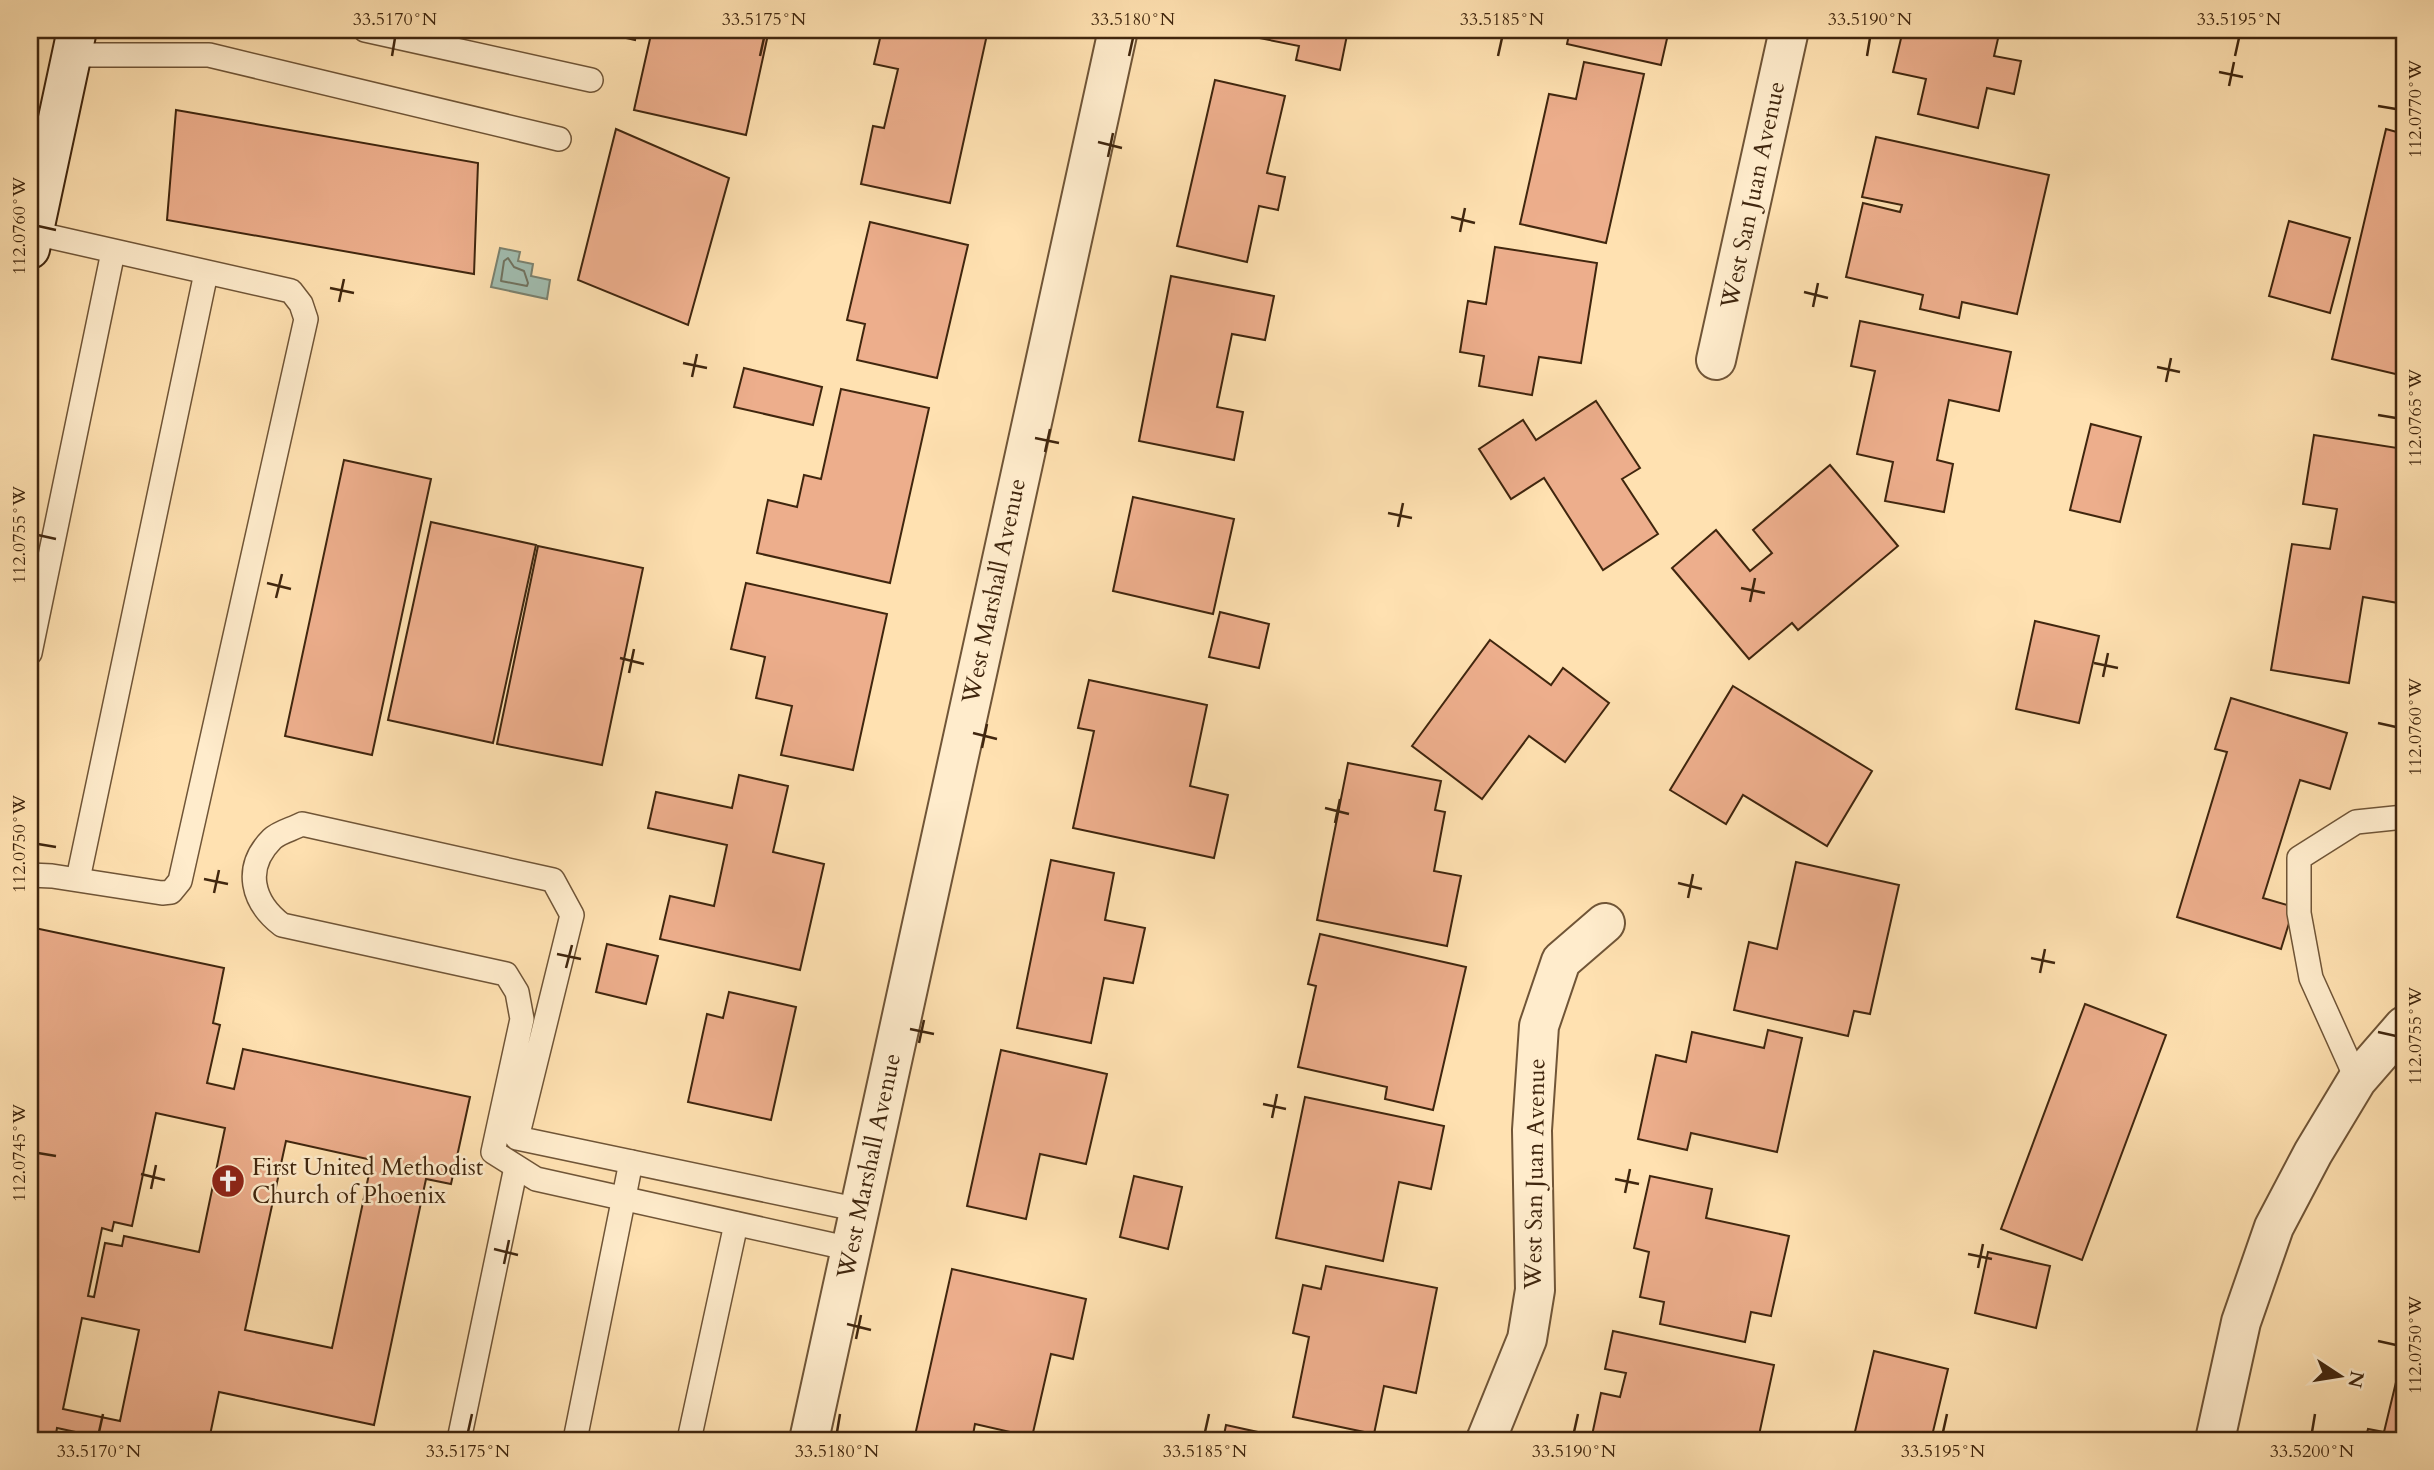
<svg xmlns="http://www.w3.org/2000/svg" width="2434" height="1470" viewBox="0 0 2434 1470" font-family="Cardo,serif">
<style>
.water{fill:#a1bdb0;stroke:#7a816f;stroke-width:2}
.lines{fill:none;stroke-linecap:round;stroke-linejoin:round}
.shore{stroke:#70725f;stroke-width:2}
.building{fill:#edae8c;stroke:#40260e;stroke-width:2;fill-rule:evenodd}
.service-casing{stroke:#705537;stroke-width:26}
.minor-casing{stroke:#705537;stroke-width:42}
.secondary-casing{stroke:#40260e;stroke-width:42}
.service{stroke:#ffeccc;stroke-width:23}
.minor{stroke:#ffeccc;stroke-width:38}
.secondary{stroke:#ffeccc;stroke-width:38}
.ticks{fill:none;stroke:#40260e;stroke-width:2.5}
.labels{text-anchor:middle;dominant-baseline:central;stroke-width:5;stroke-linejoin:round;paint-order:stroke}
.street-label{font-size:24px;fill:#40260e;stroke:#ffeccc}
.poi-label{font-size:24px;fill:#40260e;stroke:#ffeccc;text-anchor:start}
.neatline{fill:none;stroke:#40260e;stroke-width:2.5}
.ticks-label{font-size:18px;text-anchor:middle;fill:#40260e}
</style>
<rect width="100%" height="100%" fill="#ffe1b1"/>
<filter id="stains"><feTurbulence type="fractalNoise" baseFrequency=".00286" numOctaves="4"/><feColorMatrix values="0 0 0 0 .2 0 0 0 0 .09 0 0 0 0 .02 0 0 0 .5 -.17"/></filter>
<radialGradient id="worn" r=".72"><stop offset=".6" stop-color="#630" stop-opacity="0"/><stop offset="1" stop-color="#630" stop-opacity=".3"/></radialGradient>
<polygon class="water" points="500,248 520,252 518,261 533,264 531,276 550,280 547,299 491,287"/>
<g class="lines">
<polygon class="shore" points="508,258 514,267 524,271 528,283 527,286 501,281 504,261"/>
</g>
<g class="building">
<polygon points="476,30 509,30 508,37"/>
<polygon points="591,30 637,30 635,40"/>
<polygon points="652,30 769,30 746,135 634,110"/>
<polygon points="882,30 988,30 950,203 861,184 873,126 884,128 898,69 874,64"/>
<polygon points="1230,30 1348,30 1340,70 1296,60 1299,46 1229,32"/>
<polygon points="1570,30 1669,30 1661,65 1567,44"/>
<polygon points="1903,30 2000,30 1994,56 2021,61 2014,94 1987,88 1978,128 1918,114 1926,79 1893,72"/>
<polygon points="1584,62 1644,74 1606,243 1520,224 1549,94 1576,99"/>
<polygon points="1215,80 1285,96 1267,173 1285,177 1278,210 1259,206 1247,262 1177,246"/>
<polygon points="176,110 478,163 474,274 167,220"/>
<polygon points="616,129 729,178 688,325 578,280"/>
<polygon points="2386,129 2404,134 2404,376 2332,359"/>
<polygon points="1876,137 2049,175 2017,314 1962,302 1959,318 1920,309 1923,295 1846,277 1863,203 1900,212 1902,205 1862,197"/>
<polygon points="2289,221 2350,238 2330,313 2269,296"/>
<polygon points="870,222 968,245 937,378 857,360 865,324 847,320"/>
<polygon points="1495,247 1597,263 1581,363 1539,357 1532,395 1479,386 1484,356 1460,352 1468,301 1486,304"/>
<polygon points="1171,276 1274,296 1265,340 1232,334 1217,407 1243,412 1234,460 1139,441"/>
<polygon points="1860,321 2011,352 1999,411 1949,400 1937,460 1953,464 1944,512 1885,501 1893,462 1857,454 1875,371 1851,366"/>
<polygon points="744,368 822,387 813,425 734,407"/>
<polygon points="841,389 929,408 890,583 757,553 768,500 797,507 804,475 821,479"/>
<polygon points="1596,401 1640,468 1622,479 1658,534 1603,570 1544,478 1511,499 1479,449 1523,420 1536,440"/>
<polygon points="2091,424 2141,437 2120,522 2070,510"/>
<polygon points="2314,435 2404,449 2404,604 2363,597 2349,683 2271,670 2292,544 2330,549 2337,509 2303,504"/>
<polygon points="344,460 431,479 372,755 285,736"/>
<polygon points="1830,465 1898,546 1798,630 1792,623 1749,659 1672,568 1716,530 1750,571 1772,553 1753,530"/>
<polygon points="1133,497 1234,519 1213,614 1113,591"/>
<polygon points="431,522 536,545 493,743 388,720"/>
<polygon points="538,546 643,568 602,765 497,744"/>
<polygon points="746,583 887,614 853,770 781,755 792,706 756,698 765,657 731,649"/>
<polygon points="1220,612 1269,624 1259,668 1209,657"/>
<polygon points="2035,621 2099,636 2079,723 2016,709"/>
<polygon points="1490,640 1551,685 1563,668 1609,703 1565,762 1529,736 1482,799 1412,746"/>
<polygon points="1089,680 1207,705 1190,786 1228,795 1214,858 1073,828 1094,731 1078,728"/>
<polygon points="1733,686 1872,771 1827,846 1743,795 1726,824 1670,790"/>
<polygon points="2231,698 2347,733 2330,789 2300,780 2263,898 2294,907 2281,949 2177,917 2227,752 2215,749"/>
<polygon points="1348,763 1441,781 1435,810 1445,812 1434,871 1461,876 1447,946 1317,920"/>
<polygon points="739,775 788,786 773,852 824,864 800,970 660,939 670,896 714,906 727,845 648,828 656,792 732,808"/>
<polygon points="1051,860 1114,873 1105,920 1145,928 1133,983 1104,978 1091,1043 1017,1028"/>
<polygon points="1796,862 1899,885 1870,1014 1854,1011 1848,1036 1734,1010 1749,942 1777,949"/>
<path d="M30 927 224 968 213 1023 220 1025 207 1083 234 1089 243 1049 470 1097 451 1184 426 1179 374 1425 219 1392 209 1440H113L57 1428 55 1440H30ZM156 1113 225 1128 199 1252 124 1236 122 1246 105 1243 94 1297 88 1296 102 1228 112 1231 114 1222 132 1226ZM286 1141 372 1160 332 1348 245 1330ZM82 1318 139 1330 120 1421 63 1409Z"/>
<polygon points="1320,934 1466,967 1433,1110 1385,1099 1387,1087 1298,1067 1316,986 1308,984"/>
<polygon points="607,944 658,956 646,1004 596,992"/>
<polygon points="729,992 796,1007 771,1120 688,1102 707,1014 723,1018"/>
<polygon points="2085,1004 2166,1035 2082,1260 2001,1229"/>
<polygon points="1768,1030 1802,1038 1777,1152 1691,1133 1687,1150 1638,1139 1656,1055 1686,1062 1692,1032 1764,1048"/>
<polygon points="1001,1050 1107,1074 1086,1164 1040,1154 1026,1219 967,1206"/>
<polygon points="1305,1097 1444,1126 1431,1189 1399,1182 1383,1261 1276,1238"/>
<polygon points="1134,1176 1182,1187 1168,1249 1120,1237"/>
<polygon points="1650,1176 1712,1189 1706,1218 1789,1236 1771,1316 1751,1312 1745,1342 1660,1324 1664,1302 1640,1297 1649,1252 1634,1248"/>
<polygon points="1988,1252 2050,1266 2036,1328 1975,1313"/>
<polygon points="1326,1266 1437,1288 1416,1393 1384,1386 1374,1434 1293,1417 1309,1337 1293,1333 1303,1285 1321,1289"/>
<polygon points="952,1269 1086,1299 1073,1359 1051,1354 1032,1437 975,1424 972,1440 914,1440"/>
<polygon points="1613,1331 1774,1365 1759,1435 1748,1433 1746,1440 1591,1440 1601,1393 1620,1397 1626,1373 1605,1369"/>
<polygon points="2404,1349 2404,1440 2365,1440 2368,1429 2384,1432"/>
<polygon points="1874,1351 1948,1369 1931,1440 1853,1440"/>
<polygon points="1226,1425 1294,1440 1223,1440"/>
</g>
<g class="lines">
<g class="service-casing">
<g id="service">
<polyline points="365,30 591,80"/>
<polyline points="72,55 209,55 559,139"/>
<polyline points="30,232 291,291 301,304 306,319 180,881 171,892 162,893 52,876 30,875"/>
<polyline points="30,653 113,252"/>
<polyline points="78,879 206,273"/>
<polyline points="2357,1080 2311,978 2299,913 2299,858 2356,822 2404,817"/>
<path d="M851 1249 536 1179 493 1152 522 1019 517 992 506 974 282 925C252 902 243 868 272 839 279 832 293 829 302 824L553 880 572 915 517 1138 860 1210"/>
<polyline points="459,1440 516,1167"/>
<polyline points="575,1440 631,1162"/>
<polyline points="689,1440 736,1224"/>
</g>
</g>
<g class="minor-casing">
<g id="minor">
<polyline points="1716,360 1789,30"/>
<polyline points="809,1440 1118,30"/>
<polyline points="1486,1440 1527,1339 1535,1290 1532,1130 1539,1026 1561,961 1605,923"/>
<polyline points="2215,1440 2241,1322 2274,1227 2313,1153 2357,1080 2404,1026"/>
</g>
</g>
<g class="secondary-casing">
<polyline id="secondary" points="30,249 77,30"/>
</g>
<use href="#service" class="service"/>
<use href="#minor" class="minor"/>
<use href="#secondary" class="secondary"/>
</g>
<path class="ticks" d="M392 56 395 38M760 56 764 38M1129 56 1133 38M1498 56 1502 38M1867 56 1870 38M2235 56 2239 38M2219 72 2243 77M2229 86 2234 62M2378 106 2396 109M1098 142 1122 148M1108 157 1113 133M1451 217 1475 223M38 226 56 230M1460 232 1465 208M330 288 354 293M1804 292 1828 298M339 302 344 279M1813 307 1818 283M683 363 707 368M2157 367 2180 372M692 377 697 354M2166 382 2171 358M2378 415 2396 418M1035 438 1059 443M1045 452 1050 429M1388 513 1412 518M1398 527 1403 503M38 535 56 539M267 583 291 589M1741 588 1765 593M276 598 282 574M1750 602 1755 578M620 658 644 664M2094 663 2118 668M629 673 634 649M2103 677 2108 653M2378 723 2396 727M973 733 997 739M982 748 987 724M1325 808 1349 814M1335 823 1340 799M38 844 56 847M204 879 228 884M1678 883 1702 889M214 893 219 870M1688 898 1693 874M557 954 581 959M2031 958 2055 963M566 968 572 945M2040 973 2045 949M910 1029 934 1034M2378 1032 2396 1036M919 1043 924 1020M1263 1104 1286 1109M1272 1118 1277 1094M38 1153 56 1156M141 1174 165 1180M1615 1179 1639 1184M151 1189 156 1165M1625 1193 1630 1169M494 1249 518 1255M1968 1254 1992 1259M504 1264 509 1240M1978 1268 1983 1244M847 1324 871 1330M856 1339 861 1315M2378 1341 2396 1345M99 1432 103 1414M468 1432 472 1414M837 1432 840 1414M1205 1432 1209 1414M1574 1432 1578 1414M1943 1432 1947 1414M2312 1432 2315 1414"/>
<defs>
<g id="church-disc" transform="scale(1.75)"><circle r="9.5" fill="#8f2418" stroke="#ffeccc"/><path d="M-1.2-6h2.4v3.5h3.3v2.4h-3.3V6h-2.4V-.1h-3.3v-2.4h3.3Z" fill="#fff"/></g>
</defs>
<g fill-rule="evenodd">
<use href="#church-disc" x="228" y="1181"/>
</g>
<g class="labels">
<g class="street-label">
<text transform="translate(1753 195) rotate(-78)">West San Juan Avenue</text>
<text transform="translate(994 591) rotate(-78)">West Marshall Avenue</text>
<text transform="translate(869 1166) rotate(-78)">West Marshall Avenue</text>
<text transform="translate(1535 1174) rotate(-89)">West San Juan Avenue</text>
</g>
<g class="poi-label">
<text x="252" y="1167">First United Methodist<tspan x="252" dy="28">Church of Phoenix</tspan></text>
</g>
</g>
<rect width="2434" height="1470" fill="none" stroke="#ffe1b1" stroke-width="77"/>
<g transform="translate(2340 1376) rotate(102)" stroke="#ffeccc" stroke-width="5" paint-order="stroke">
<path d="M0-5L12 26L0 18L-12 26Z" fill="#40260e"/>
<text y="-10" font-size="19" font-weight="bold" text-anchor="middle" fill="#40260e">N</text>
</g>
<rect x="38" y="38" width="2358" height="1394" class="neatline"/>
<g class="ticks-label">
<text x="395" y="25">33.5170°N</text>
<text x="764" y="25">33.5175°N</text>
<text x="1133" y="25">33.5180°N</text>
<text x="1502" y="25">33.5185°N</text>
<text x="1870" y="25">33.5190°N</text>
<text x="2239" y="25">33.5195°N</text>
<text transform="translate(2415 109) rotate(-90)" y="6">112.0770°W</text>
<text transform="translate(19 226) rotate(-90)" y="6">112.0760°W</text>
<text transform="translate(2415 418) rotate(-90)" y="6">112.0765°W</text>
<text transform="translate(19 535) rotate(-90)" y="6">112.0755°W</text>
<text transform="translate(2415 727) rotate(-90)" y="6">112.0760°W</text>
<text transform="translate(19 844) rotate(-90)" y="6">112.0750°W</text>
<text transform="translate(2415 1036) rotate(-90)" y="6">112.0755°W</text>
<text transform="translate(19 1153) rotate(-90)" y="6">112.0745°W</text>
<text transform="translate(2415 1345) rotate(-90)" y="6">112.0750°W</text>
<text x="99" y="1457">33.5170°N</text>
<text x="468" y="1457">33.5175°N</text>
<text x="837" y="1457">33.5180°N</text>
<text x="1205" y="1457">33.5185°N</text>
<text x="1574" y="1457">33.5190°N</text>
<text x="1943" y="1457">33.5195°N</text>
<text x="2312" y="1457">33.5200°N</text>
</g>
<rect width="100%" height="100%" filter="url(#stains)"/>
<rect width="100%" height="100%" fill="url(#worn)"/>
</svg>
